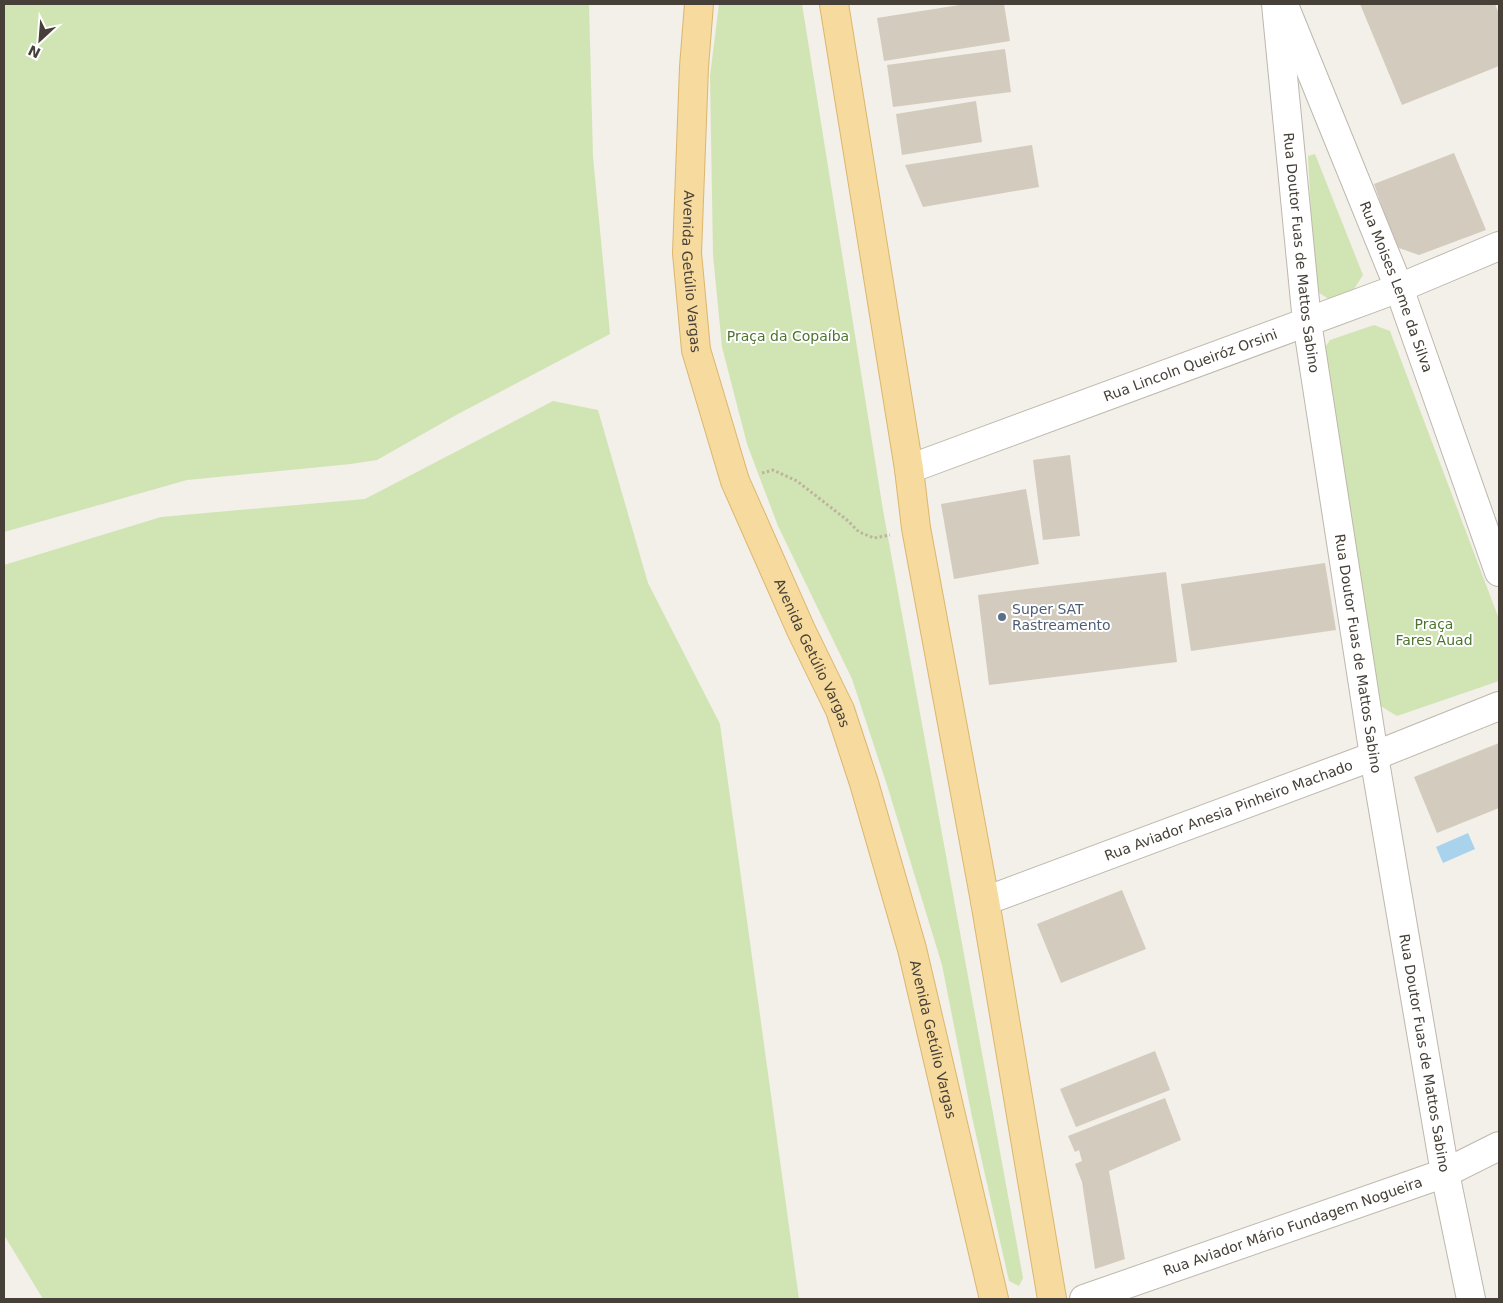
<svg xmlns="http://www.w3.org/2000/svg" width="1503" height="1303" viewBox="0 0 1503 1303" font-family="'DejaVu Sans',sans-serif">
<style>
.green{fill:#d1e5b4}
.water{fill:#a9d3ec}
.building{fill:#d4cbbf}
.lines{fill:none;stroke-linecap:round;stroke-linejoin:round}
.minor-casing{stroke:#beb7ac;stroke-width:30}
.major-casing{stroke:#dcb66e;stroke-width:30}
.path{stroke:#bfb29e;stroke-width:3;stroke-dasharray:2.5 2.5;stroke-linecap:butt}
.minor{stroke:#fff;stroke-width:28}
.major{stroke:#f7da9d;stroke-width:28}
.service-dot{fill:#5c6f8a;stroke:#fff;stroke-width:2}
.labels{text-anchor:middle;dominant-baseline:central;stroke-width:4;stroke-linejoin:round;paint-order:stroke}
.street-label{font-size:14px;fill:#464038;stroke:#fff}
.park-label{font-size:14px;fill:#4c742e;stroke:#fff}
.service-label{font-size:14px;fill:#4e5e75;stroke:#fff;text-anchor:start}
</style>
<rect width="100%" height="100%" fill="#f3efe9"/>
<g class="green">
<polygon points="4,4 589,4 593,157 610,334 458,414 377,460 351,464 187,480 4,532"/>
<polygon points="719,4 802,4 883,510 1023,1278 1019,1286 1009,1281 972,1117 942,965 887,785 852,679 778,526 747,444 722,347 713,255 710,76"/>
<polygon points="1315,154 1363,275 1351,294 1330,300 1315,290 1308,156"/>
<polygon points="1374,325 1390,331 1499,619 1499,681 1397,716 1379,705 1322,352 1330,340"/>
<polygon points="553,401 598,410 648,583 720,724 799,1299 43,1299 4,1235 4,565 161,517 365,499"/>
</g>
<polygon class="water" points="1468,833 1475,849 1443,863 1436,847"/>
<g class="building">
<polygon points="966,4 1004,4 1010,41 884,61 877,18"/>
<polygon points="1360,4 1495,4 1499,14 1499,66 1402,105"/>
<polygon points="1005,49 1011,92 893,107 887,65"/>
<polygon points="976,101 982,142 902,155 896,114"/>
<polygon points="1032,145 1039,187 923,207 905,165"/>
<polygon points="1454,153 1486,230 1419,255 1396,247 1374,184"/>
<polygon points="1070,455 1080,536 1043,540 1033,460"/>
<polygon points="1026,489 1039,564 954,579 941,504"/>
<polygon points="1325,563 1336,630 1191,651 1181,584"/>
<polygon points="1166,572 1177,662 989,685 978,595"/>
<polygon points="1499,743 1499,808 1437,833 1414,777"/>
<polygon points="1122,890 1146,949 1061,983 1037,924"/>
<polygon points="1155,1051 1170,1090 1076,1127 1060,1089"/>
<polygon points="1165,1098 1181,1140 1109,1171 1125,1259 1095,1269 1082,1182 1075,1164 1082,1161 1079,1150 1075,1152 1068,1136"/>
</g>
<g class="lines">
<g class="minor-casing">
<g id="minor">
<path id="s1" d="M1276 4 1307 322 1374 756 1445 1173 1471 1299"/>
<path id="s2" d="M1286 10 1399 288 1499 572"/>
<path id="s3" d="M909 469 1399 288 1499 246"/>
<path id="s4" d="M985 901 1374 756 1499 706"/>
<path id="s5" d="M1084 1299 1445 1173 1499 1146"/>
</g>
</g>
<g class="major-casing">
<g id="major">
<path id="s6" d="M699 4 694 67 687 253 696 350 735 481 801 630 840 710 864 783 912 949 994 1299"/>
<polyline points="834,4 909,469 916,528 985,901 1052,1299"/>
</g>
</g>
<polyline class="path" points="762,473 773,470 797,481 847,520 859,532 874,538 890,535"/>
<use href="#minor" class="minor"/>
<use href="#major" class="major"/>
</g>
<circle class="service-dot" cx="1002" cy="617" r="5"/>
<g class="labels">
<g class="street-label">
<text stroke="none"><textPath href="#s1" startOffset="250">Rua Doutor Fuas de Mattos Sabino</textPath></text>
<text stroke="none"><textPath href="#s6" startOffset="268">Avenida Getúlio Vargas</textPath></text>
<text stroke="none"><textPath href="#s2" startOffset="298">Rua Moises Leme da Silva</textPath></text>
<text stroke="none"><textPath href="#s3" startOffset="300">Rua Lincoln Queiróz Orsini</textPath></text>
<text stroke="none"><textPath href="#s6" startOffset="672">Avenida Getúlio Vargas</textPath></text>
<text stroke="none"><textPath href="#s1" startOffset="655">Rua Doutor Fuas de Mattos Sabino</textPath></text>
<text stroke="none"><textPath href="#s4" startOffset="260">Rua Aviador Anesia Pinheiro Machado</textPath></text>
<text stroke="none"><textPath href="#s6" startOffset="1078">Avenida Getúlio Vargas</textPath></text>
<text stroke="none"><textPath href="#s1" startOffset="1060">Rua Doutor Fuas de Mattos Sabino</textPath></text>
<text stroke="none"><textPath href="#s5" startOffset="221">Rua Aviador Mário Fundagem Nogueira</textPath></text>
</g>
<g class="park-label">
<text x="788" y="336">Praça da Copaíba</text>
<text x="1434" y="624">Praça<tspan x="1434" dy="16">Fares Auad</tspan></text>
</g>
<g class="service-label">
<text x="1012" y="609">Super SAT<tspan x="1012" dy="16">Rastreamento</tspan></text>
</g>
</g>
<rect width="1503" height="1303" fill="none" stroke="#464038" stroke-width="10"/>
<g transform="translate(40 40) rotate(206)" stroke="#ffffff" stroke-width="4" paint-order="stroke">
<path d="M0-4L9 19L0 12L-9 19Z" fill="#464038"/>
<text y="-8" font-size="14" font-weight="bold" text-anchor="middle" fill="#464038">N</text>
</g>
</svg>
